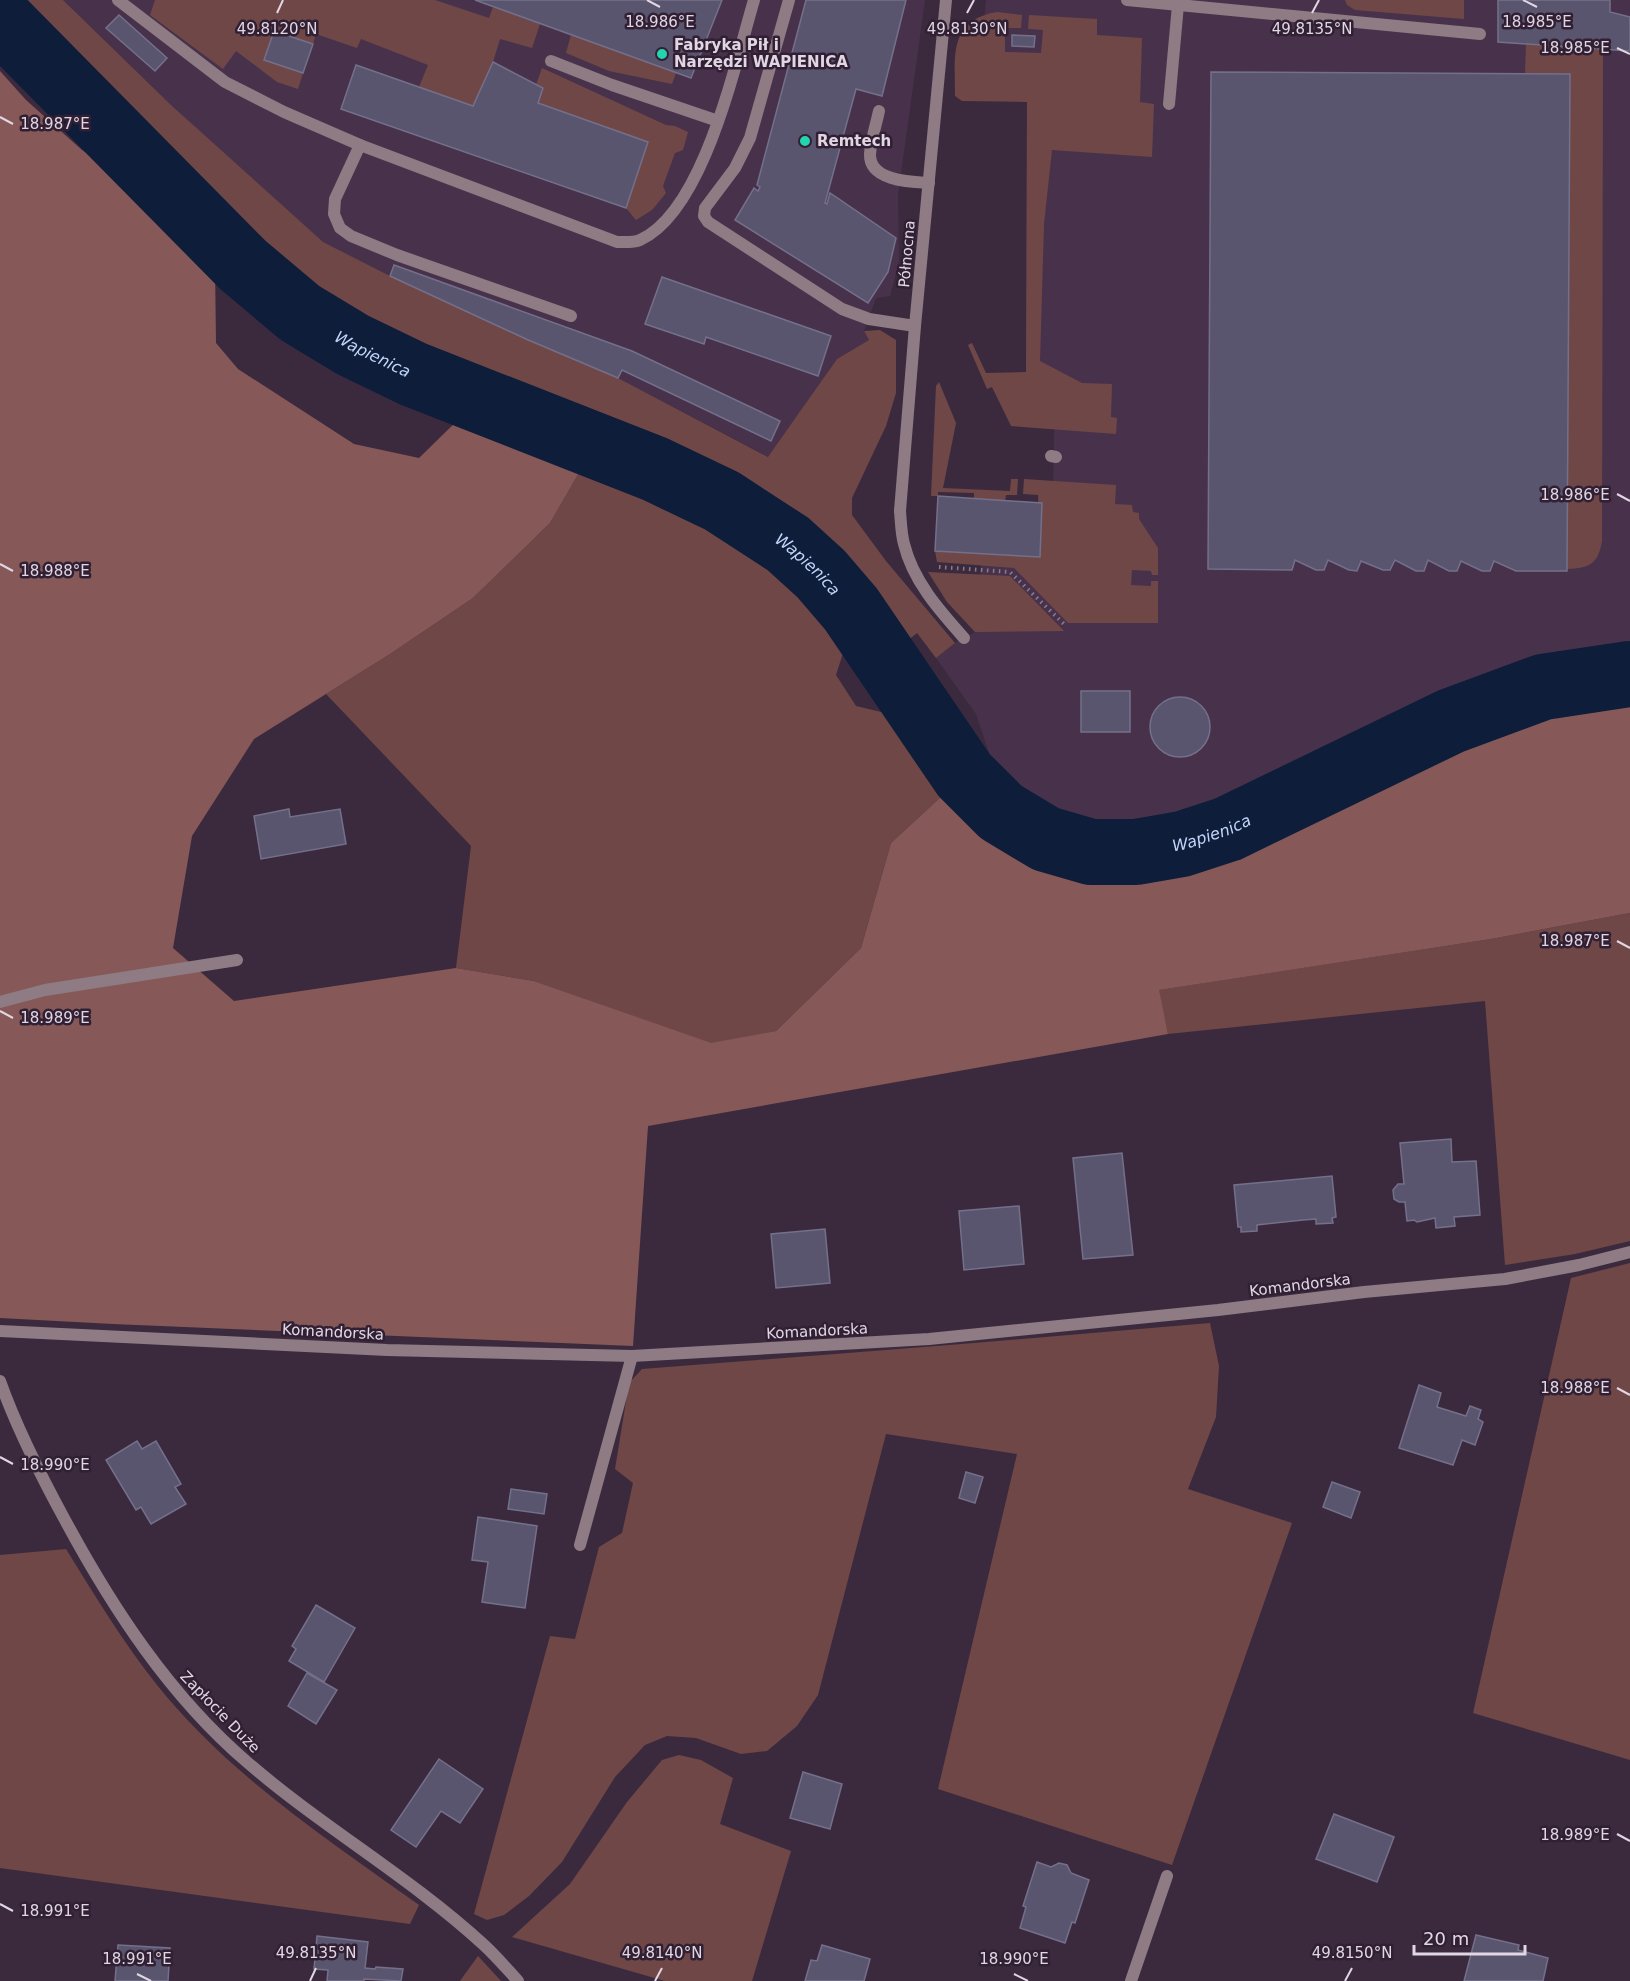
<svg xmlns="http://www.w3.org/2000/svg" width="1630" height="1981" viewBox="0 0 1630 1981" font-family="'DejaVu Sans',sans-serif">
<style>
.built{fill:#48324b}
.green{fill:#704747}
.forest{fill:#865958}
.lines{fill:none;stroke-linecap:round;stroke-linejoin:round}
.river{stroke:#0d1d3a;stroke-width:66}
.building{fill:#59556f;stroke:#74708b;stroke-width:1.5}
.path{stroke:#8b7d8e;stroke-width:4;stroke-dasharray:1.5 4.5;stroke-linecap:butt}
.lane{stroke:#8f7b84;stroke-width:12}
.street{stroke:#8f7b84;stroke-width:12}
.ticks{fill:none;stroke:#e1d6e3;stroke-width:2}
.poi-dot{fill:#22d5af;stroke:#312033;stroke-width:2}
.labels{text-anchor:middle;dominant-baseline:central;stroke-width:5;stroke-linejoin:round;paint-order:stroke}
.poi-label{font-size:15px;font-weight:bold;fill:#e1d6e3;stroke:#312033;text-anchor:start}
.street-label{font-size:15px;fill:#e1d6e3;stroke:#312033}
.water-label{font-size:16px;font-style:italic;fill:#c1d5f8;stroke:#312033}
.ticks-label{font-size:15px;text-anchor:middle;fill:#e1d6e3;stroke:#312033;stroke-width:5;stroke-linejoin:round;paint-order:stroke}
</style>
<rect width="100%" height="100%" fill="#3b2a3e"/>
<g class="built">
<polygon points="63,0 925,0 898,195 899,262 890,296 876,298 864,331 869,340 837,359 769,457 618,378 526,339 390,276 322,242 171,105"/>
<polygon points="986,0 1630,0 1630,662 1536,679 1452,710 1329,767 1229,817 1186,832 1137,840 1070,834 1040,820 1016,804 988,781 991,771 990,755 976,714 936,658 955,643 975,632 982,554 935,551 938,496 1053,503 1055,375 1026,373 1027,102 984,21"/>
</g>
<g class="green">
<polygon points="17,0 63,0 171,105 323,242 390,276 526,339 618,378 768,457 837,359 869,340 864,331 880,330 896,340 896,393 886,426 852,498 852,515 886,561 955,643 936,658 917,633 902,645 808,528 774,504 703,476 597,427 425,356 377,342 338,321 292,285 239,236"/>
<polygon points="155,0 435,0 489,18 493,7 540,24 532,48 500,39 493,62 473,106 419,87 428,65 361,39 357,48 316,34 313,44 274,31 303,73 298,89 277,82 236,51 223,69 150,15"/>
<polygon points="1345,0 1464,0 1464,19 1355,10 1347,5"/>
<path d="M997 12 1022 15 1021 28H1005V52L1041 53 1043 30 1028 29 1029 15 1097 19V35L1142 38 1140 102 1154 104 1152 157 1052 150 1044 224 1040 361 1082 383 1112 384 1111 417 1117 418 1116 434 1011 426 992 387 987 389 968 345 972 343 986 373 1026 372 1027 102 962 101 955 96C955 57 948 20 997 12Z"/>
<polygon points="571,35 676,73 672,84 609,71 566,53"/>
<path d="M1526 44 1603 49 1602 541C1598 564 1590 568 1567 569L1570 75 1525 74Z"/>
<polygon points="542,68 666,125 675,126 688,132 683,150 675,153 663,186 666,193 652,210 636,220 626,208 648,142 538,103 543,89 536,85"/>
<polygon points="939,382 956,423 943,488 1010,491 1011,479 1018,479 1017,495 1006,495 1005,501 974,499 974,493 938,492 938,496 931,496 936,386"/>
<polygon points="583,466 652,486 730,524 776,561 835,625 844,650 836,675 856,706 898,716 955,784 891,843 861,948 776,1031 711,1044 534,981 456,968 471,846 326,694 390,654 473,598 550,523"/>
<polygon points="1024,479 1116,485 1115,504 1132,505 1133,512 1139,513 1139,519 1158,548 1158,575 1152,575 1151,571 1132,570 1131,585 1151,586 1151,581 1158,581 1158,623 1068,623 1014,568 937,562 935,551 1040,557 1038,495 1023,494"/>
<polygon points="928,572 1010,576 1064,631 975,632 947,602"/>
<polygon points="1630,913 1630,1241 1575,1254 1505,1265 1485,1001 1168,1034 1158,990 1491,939"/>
<polygon points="1630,1263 1630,1760 1473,1713 1571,1278"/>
<polygon points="1210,1323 1219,1366 1216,1417 1188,1489 1292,1523 1172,1865 938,1789 1017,1454 886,1434 818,1695 797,1726 767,1751 741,1754 696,1738 667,1736 645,1745 615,1777 562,1862 529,1896 504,1915 487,1920 474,1914 550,1636 575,1639 599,1547 622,1533 633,1483 615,1469 629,1383 642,1369 962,1344"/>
<path d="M66 1549C95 1596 123 1642 157 1685 229 1775 327 1839 419 1905L410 1924 0 1868V1555Z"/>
<polygon points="679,1755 701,1760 733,1778 720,1824 791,1851 752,1981 665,1981 512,1937 570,1884 627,1802 662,1760"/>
<polygon points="478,1956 501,1981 460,1981"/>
</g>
<polygon class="forest" points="0,71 26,100 82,150 144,189 215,265 216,343 238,369 354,444 419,458 464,414 583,466 550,523 473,598 390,654 254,739 192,836 173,948 234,1001 456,968 534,981 711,1043 776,1031 861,948 891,843 955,784 989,822 1035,852 1085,867 1132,870 1198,855 1348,785 1455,731 1545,698 1630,684 1630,913 1491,939 1159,990 1168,1034 648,1126 633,1346 113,1324 0,1318"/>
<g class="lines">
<path class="river" id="s1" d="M0 19 243 265 300 313 353 345 413 374 655 469 722 501 788 544 821 574 851 609 964 775 1001 812 1046 839 1091 852H1136L1182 844 1228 829 1451 721 1543 687 1630 674"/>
</g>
<g class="building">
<polygon points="475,0 722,0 691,78"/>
<polygon points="806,0 906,0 882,96 856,89 825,203 827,204 830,193 896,238 888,272 868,303 735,220 754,188 758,191 760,187 757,185"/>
<polygon points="1498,0 1610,0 1610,12 1630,17 1630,51 1498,42"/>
<polygon points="119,15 167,58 155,71 106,28"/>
<polygon points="274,31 313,44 303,73 264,60"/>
<polygon points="1012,35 1035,36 1034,47 1012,46"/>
<polygon points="493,62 543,88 538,103 648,142 626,208 341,109 356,65 473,106"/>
<polygon points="1211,72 1570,74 1567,571 1516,571 1494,561 1490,571 1482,571 1461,561 1457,571 1449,571 1428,560 1424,571 1416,571 1395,560 1390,570 1383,570 1361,561 1357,571 1349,570 1328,560 1324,570 1316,570 1295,560 1292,570 1208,569"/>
<polygon points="394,265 632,351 780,421 771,441 622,370 618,378 526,339 390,276"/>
<polygon points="662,277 831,336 818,376 706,337 704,344 645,324"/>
<polygon points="938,496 1042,503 1040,557 935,551"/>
<rect x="1081" y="691" width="49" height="41"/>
<circle cx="1180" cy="727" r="30"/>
<polygon points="289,809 290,817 340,809 346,844 261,859 254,816"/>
<polygon points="1451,1139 1452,1162 1476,1161 1480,1215 1454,1217 1455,1226 1436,1228 1435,1218 1417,1222 1414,1220 1407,1221 1405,1202 1399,1202 1394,1199 1393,1190 1398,1184 1404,1184 1400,1143"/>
<polygon points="1122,1153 1133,1255 1083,1259 1073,1158"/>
<polygon points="1332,1176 1336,1217 1332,1218 1333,1223 1316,1224 1316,1219 1303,1220 1257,1225 1257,1231 1241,1232 1241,1227 1238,1227 1234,1185"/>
<polygon points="1019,1206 1024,1264 964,1270 959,1211"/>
<polygon points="825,1229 830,1283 776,1288 771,1234"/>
<polygon points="1419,1385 1441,1393 1437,1407 1466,1416 1470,1406 1481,1410 1478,1419 1483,1422 1475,1445 1462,1440 1453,1465 1399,1448"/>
<polygon points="137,1441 142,1449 156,1441 181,1484 175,1487 186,1504 151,1524 141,1507 136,1510 106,1460"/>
<polygon points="966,1472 983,1477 975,1503 959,1498"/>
<polygon points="1332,1482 1360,1492 1351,1518 1323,1507"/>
<polygon points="511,1489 547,1494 544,1514 508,1509"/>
<polygon points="478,1517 537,1526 525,1608 482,1602 488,1562 472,1560"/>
<polygon points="316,1605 355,1628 324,1682 289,1661 296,1649 292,1646"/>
<polygon points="307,1673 337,1690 316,1724 288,1706"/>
<polygon points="439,1759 483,1789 460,1823 441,1811 416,1847 391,1830"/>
<polygon points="803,1772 842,1784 830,1829 790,1818"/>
<polygon points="1334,1814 1394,1837 1377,1882 1316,1859"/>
<polygon points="1037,1862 1051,1867 1059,1863 1067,1865 1071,1873 1089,1880 1075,1923 1072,1922 1065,1943 1020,1928 1026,1907 1023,1906"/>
<polygon points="1476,1935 1519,1945 1518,1950 1548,1958 1543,1981 1464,1981"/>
<polygon points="317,1936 368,1942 365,1968 375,1969 376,1967 403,1969 401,1981 364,1979 364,1981 327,1981 328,1970 314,1969"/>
<polygon points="118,1945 170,1948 168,1981 115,1981"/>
<polygon points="822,1945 870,1959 864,1981 805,1981 811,1960 817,1961"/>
</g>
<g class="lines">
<polyline class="path" points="939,567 1010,572 1066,626"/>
<g class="lane">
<path d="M118 0 225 82 284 112 360 145 617 242C624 242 633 243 640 240 704 211 735 64 754 0"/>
<polyline points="789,0 750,138 735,168 705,208 704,216 708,222 842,309 869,319 915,326"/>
<polyline points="1127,0 1480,34"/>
<polyline points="551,61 612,85 718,121"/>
<polyline points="1169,104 1178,5"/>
<path d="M879 111C876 125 871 140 870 154 869 181 911 182 929 183"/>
<polyline points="360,145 335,199 334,214 340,228 351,236 397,255 571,316"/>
<polyline points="1051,456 1056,457"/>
<path d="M900 511C901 522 901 533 904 544 913 581 939 610 964 638"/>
<polyline points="0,1002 45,990 237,960"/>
<polyline points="580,1545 632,1356"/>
<polyline points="1131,1981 1167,1876"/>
</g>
<g class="street">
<polyline points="900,511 915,326 946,0"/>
<polyline points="0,1331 387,1350 632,1356 929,1339 1218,1310 1364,1292 1505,1279 1579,1265 1630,1252"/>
<path d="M0 1381C17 1429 41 1476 65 1520 113 1609 170 1696 247 1762 322 1827 410 1877 484 1945 496 1956 507 1969 518 1981"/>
</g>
</g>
<path class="ticks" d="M647 0 660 7M1523 0 1537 7M277 13 283 0M967 13 974 0M1312 13 1319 0M1617 48 1630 54M0 117 13 124M1617 494 1630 501M0 564 13 571M1617 941 1630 948M0 1011 13 1018M1617 1388 1630 1395M0 1457 13 1464M1617 1834 1630 1841M0 1904 13 1911M137 1974 151 1981M1014 1974 1028 1981M310 1981 316 1968M655 1981 662 1968M1345 1981 1352 1968"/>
<g class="poi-dot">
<circle cx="662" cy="54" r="6"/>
<circle cx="805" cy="141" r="6"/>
</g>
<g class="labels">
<g class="poi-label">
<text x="674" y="45">Fabryka Pił i<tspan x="674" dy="17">Narzędzi WAPIENICA</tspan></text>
<text x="817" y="141">Remtech</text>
</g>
<g class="street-label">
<text transform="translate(907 254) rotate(-85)">Północna</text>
<text transform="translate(1300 1285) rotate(-7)">Komandorska</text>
<text transform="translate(817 1331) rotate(-3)">Komandorska</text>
<text transform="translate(333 1332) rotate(3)">Komandorska</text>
<text transform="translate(220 1712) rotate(46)">Zapłocie Duże</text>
</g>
<g class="water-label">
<text stroke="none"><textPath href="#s1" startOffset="504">Wapienica</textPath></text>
<text stroke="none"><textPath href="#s1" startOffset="990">Wapienica</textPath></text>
<text stroke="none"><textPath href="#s1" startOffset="1528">Wapienica</textPath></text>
</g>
</g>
<g class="ticks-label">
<text x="660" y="27">18.986°E</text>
<text x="1537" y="27">18.985°E</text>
<text x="277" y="34">49.8120°N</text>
<text x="967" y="34">49.8130°N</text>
<text x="1312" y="34">49.8135°N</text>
<text x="1575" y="53">18.985°E</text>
<text x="55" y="129">18.987°E</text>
<text x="1575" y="500">18.986°E</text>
<text x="55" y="576">18.988°E</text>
<text x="1575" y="946">18.987°E</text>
<text x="55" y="1023">18.989°E</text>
<text x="1575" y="1393">18.988°E</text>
<text x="55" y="1470">18.990°E</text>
<text x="1575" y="1840">18.989°E</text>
<text x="55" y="1916">18.991°E</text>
<text x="316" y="1958">49.8135°N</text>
<text x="662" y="1958">49.8140°N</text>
<text x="1352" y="1958">49.8150°N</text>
<text x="137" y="1964">18.991°E</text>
<text x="1014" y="1964">18.990°E</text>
</g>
<path d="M1414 1945v9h111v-9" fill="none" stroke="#e1d6e3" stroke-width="3"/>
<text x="1423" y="1945" font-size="18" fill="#e1d6e3" stroke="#312033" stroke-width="4.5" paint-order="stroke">20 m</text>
</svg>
